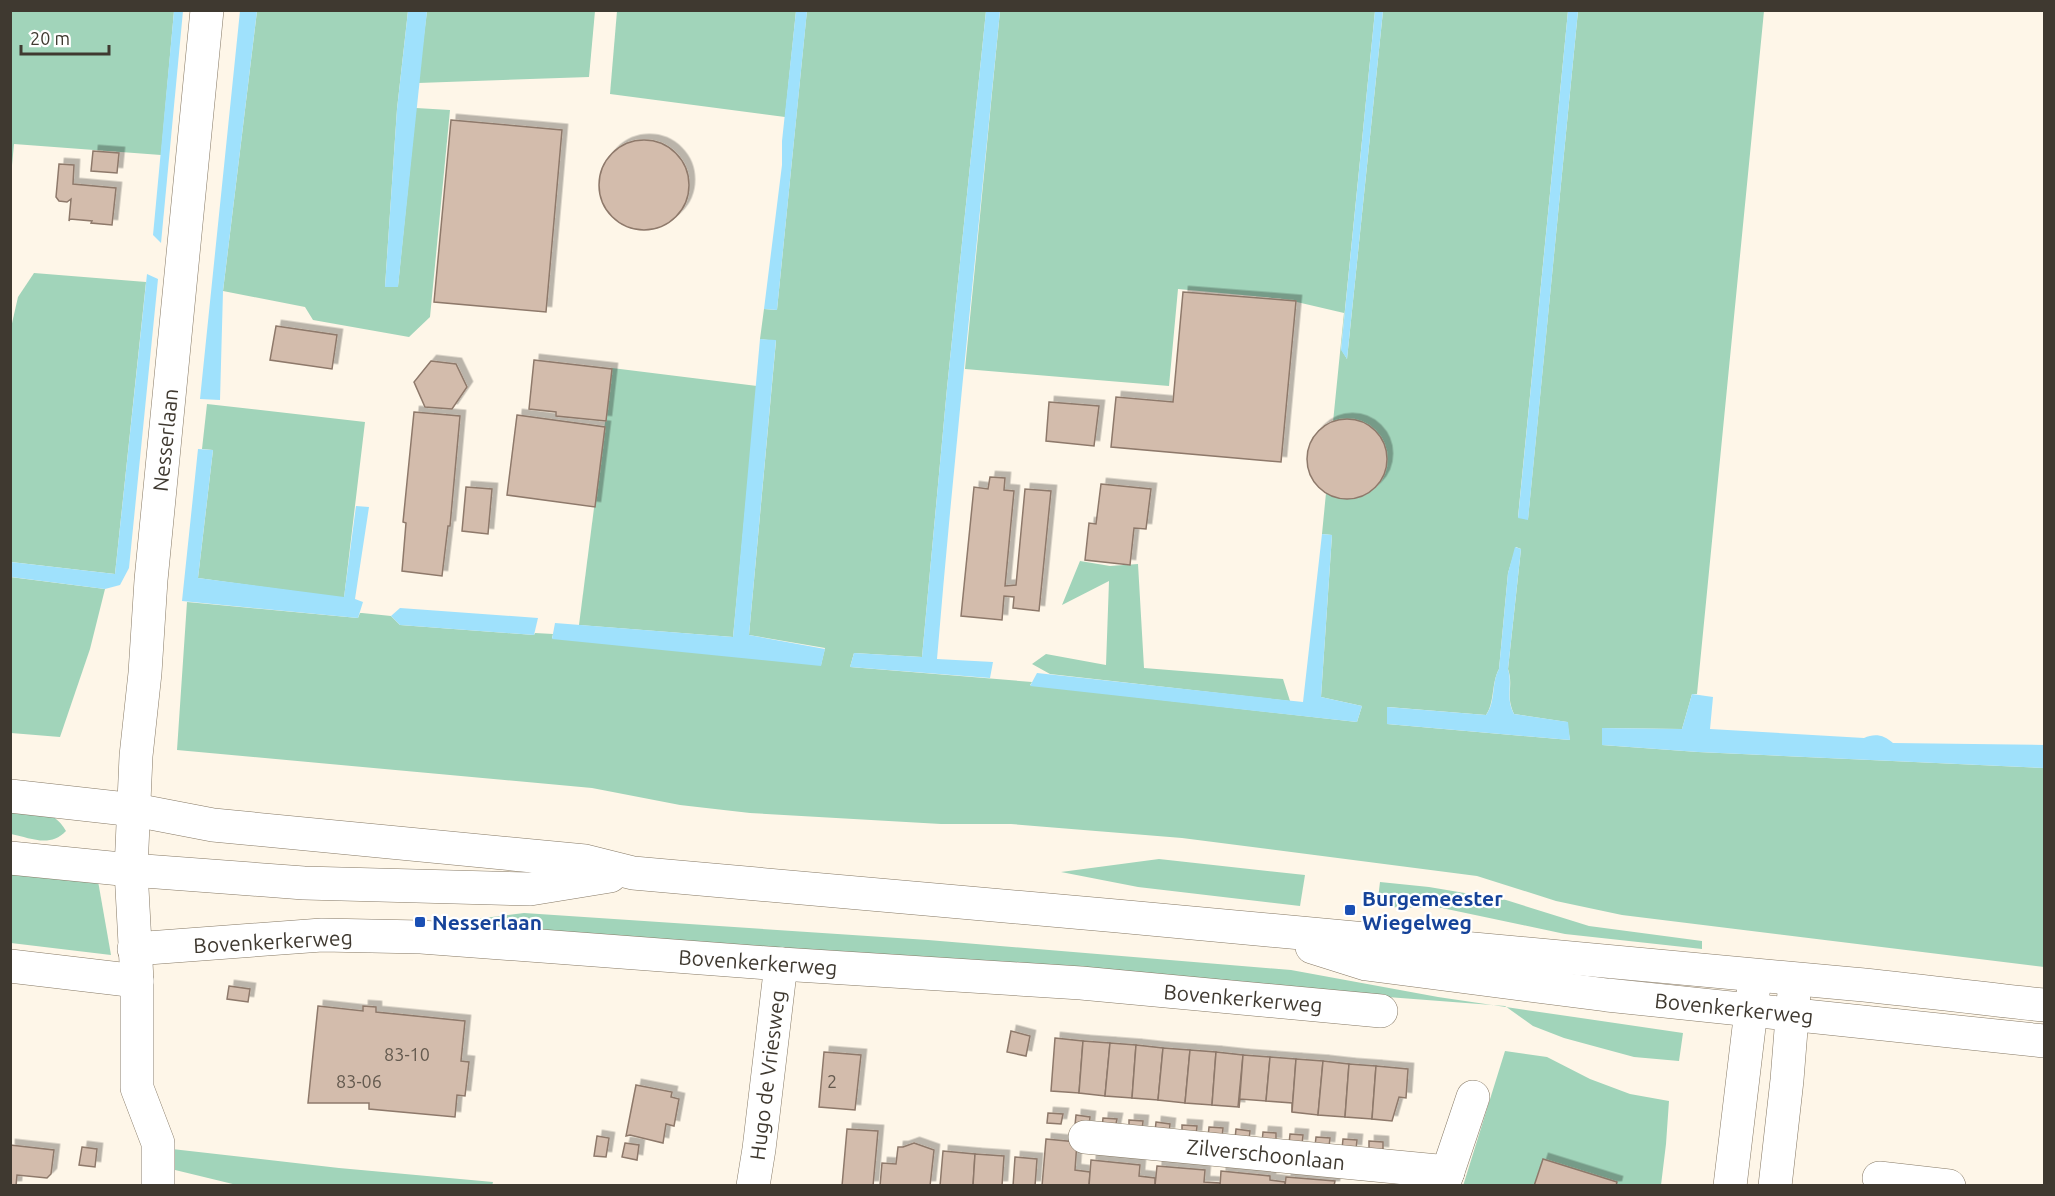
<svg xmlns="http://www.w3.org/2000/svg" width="2055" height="1196" viewBox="0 0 2055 1196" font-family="Ubuntu,sans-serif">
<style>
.green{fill:#a1d4ba;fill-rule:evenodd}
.water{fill:#9fe1fc}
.building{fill:#d3bcac;stroke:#8e796b;stroke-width:1.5;filter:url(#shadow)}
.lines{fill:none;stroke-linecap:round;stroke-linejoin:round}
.minor-casing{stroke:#867965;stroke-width:34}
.major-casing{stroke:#867965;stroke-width:34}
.minor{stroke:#fff;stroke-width:33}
.major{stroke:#fff;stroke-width:33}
.transit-dot{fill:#1a4fb4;stroke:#fff;stroke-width:2}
.labels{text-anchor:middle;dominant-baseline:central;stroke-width:4.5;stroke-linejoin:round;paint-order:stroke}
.number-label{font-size:18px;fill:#645a4f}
.street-label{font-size:21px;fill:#3f3930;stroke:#fff}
.transit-label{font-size:21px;font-weight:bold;fill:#164399;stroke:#fff;text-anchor:start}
</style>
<defs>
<filter id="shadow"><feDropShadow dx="5.5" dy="-5.5" stdDeviation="0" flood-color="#0004"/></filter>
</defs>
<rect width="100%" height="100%" fill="#fef6e8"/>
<g class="green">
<path d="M807 10 986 11 947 388 922 657 854 653 850 667 1032 682 1030 685 1357 722 1362 706 1321 697 1332 535 1322 534 1326 493C1338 499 1350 501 1363 496 1410 475 1382 405 1333 422L1344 313 1284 299 1178 289 1169 386 965 369 1000 11H1375L1341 349 1347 359 1383 11H1568L1518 517 1528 519 1578 11H1764L1697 694H1692L1682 729 1603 728 1602 745 1698 752 2044 768V967L1622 915 1556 901 1477 876 1182 838 1011 824H941L750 813 680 805 592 788 177 750 187 602 358 618 360 613H362L391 616 400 625 534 635 535 633 553 634 552 638 821 665 825 648 749 635 776 341 760 339 764 309 777 310ZM1516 547 1521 549 1508 669C1514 687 1505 694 1514 714L1567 722 1570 740 1387 724 1388 707 1486 715C1495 702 1491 684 1499 669L1508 573Z"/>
<polygon points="11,11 174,11 161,155 14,144 11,176"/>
<polygon points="257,11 408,11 397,109 385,287 398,286 416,108 450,110 430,317 409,337 313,320 305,307 223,291"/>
<polygon points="427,11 595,11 589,77 418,83"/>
<polygon points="617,11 796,11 785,117 610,94"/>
<polygon points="34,273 146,282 115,574 11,562 10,332 18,297"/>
<polygon points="612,368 757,386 733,637 579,625"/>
<polygon points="207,404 365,422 344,598 198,578 213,450 202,449"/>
<polygon points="1080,561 1110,566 1138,564 1144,668 1283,679 1290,701 1050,674 1032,664 1046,654 1106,665 1109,581 1062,605"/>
<polygon points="10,577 105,589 90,649 60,737 11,733"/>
<path d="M11 811C34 812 53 808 66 831 50 848 31 838 11 834Z"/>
<polygon points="1159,859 1305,875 1300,906 1138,887 1061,872"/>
<polygon points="11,873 98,881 111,955 11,943"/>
<polygon points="1380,882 1429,887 1506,900 1589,926 1702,941 1702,949 1565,934 1442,908 1377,907"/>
<polygon points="524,913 928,940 1291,970 1438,997 1683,1033 1679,1061 1634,1057 1564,1038 1533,1026 1505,1006 437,924"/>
<polygon points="1505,1051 1547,1057 1590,1079 1630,1094 1669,1101 1666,1144 1661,1185 1463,1186"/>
<polygon points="172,1149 339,1168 493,1182 492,1186 241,1186 171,1169"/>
</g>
<g class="water">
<polygon points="174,11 183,11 161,243 153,235"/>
<polygon points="240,11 257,11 223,291 220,400 200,399"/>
<polygon points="408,11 427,11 398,287 385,287 397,109"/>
<polygon points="796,11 807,11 777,310 764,309 782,165 782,141"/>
<path d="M986 11H1000C979 227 955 443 937 659L993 662 990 678 850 667 854 653 922 657 947 388Z"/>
<polygon points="1375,11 1383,11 1347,359 1341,350"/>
<polygon points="1568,11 1578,11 1528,520 1518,518"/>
<polygon points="147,274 158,279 129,568 120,585 105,589 11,577 11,562 115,574"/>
<polygon points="760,339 776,340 749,635 825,649 821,666 552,639 555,623 733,637"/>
<polygon points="198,449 213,450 198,578 344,597 356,506 369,507 355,599 363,602 358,618 182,601"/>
<polygon points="1322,534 1332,535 1321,697 1362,706 1357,722 1030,686 1037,673 1303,702"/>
<path d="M1515 547 1521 549 1508 669C1513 686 1505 696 1514 714L1568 722 1570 740 1387 724V707L1486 715C1496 702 1491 683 1499 669L1508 573Z"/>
<polygon points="400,608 538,618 534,635 400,625 391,616"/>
<path d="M1692 694 1713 697 1710 729 1864 738C1875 733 1884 735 1893 743L2044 745V768L1698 752 1602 745V728L1682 729Z"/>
</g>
<g class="building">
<polygon points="451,120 562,130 546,312 434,302"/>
<circle cx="644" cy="185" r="45"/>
<polygon points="93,151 119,153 117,173 91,171"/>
<polygon points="59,164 74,165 73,184 116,188 112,225 91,223 92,221 70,219 69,221 71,199 67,202 59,201 56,197"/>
<polygon points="1183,292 1296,301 1281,462 1111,447 1116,397 1173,402"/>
<polygon points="276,326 337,335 332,369 270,360"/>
<polygon points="534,360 612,369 606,421 556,416 556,412 529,409"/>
<polygon points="431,361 456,364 467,387 452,409 425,407 414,382"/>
<polygon points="1049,402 1099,406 1094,446 1046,441"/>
<polygon points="414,412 460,416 450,526 448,526 442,576 402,571 406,523 403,522"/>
<polygon points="517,415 605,427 595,507 507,495"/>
<circle cx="1347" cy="459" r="40"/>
<polygon points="990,477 1005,478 1004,490 1014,491 1005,586 1016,585 1025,489 1051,491 1039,611 1013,608 1014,597 1004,596 1002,620 961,616 974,487 988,489"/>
<polygon points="1101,484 1151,489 1146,529 1134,528 1130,565 1085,560 1089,523 1096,524"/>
<polygon points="466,487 492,489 488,534 462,531"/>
<polygon points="229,986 250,989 248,1002 227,999"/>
<polygon points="318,1006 363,1011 363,1006 376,1007 376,1012 465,1021 461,1061 469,1062 465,1096 457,1095 455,1117 369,1109 369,1103 308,1103"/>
<polygon points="1011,1031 1030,1036 1026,1056 1007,1052"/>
<polygon points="1055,1038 1083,1041 1079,1093 1051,1091"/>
<polygon points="1083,1041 1110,1043 1105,1096 1079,1093"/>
<polygon points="1110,1043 1136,1045 1132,1098 1105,1096"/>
<polygon points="1136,1045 1163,1048 1158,1100 1132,1098"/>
<polygon points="1163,1048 1190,1050 1185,1103 1158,1100"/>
<polygon points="1190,1050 1216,1052 1212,1105 1185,1103"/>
<polygon points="824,1052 861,1055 855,1110 819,1107"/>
<polygon points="1216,1052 1243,1055 1238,1107 1212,1105"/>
<polygon points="1243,1055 1270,1057 1266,1101 1240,1099 1239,1108"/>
<polygon points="1270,1057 1296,1059 1292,1112 1292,1103 1266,1101"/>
<polygon points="1296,1059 1323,1061 1318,1115 1292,1112"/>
<polygon points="1323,1061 1349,1064 1345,1117 1318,1115"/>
<polygon points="1349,1064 1376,1066 1372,1119 1345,1117"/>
<polygon points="1376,1066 1408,1069 1406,1098 1399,1097 1392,1121 1372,1119"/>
<polygon points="636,1085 672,1092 671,1097 679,1099 674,1126 666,1124 663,1143 630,1135 626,1136"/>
<polygon points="1048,1113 1063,1114 1061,1124 1047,1123"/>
<polygon points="1076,1115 1090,1117 1089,1126 1075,1125"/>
<polygon points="1103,1118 1117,1119 1115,1129 1102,1128"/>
<polygon points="1129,1120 1143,1121 1142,1131 1129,1130"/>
<polygon points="1156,1122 1170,1124 1169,1133 1155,1132"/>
<polygon points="1182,1125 1197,1126 1196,1136 1182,1135"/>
<polygon points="1209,1127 1223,1128 1222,1138 1208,1137"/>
<polygon points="847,1129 878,1131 873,1186 842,1186"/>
<polygon points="1236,1129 1250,1131 1249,1140 1235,1139"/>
<polygon points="1263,1132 1276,1133 1276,1143 1262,1142"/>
<polygon points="1290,1134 1303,1135 1302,1145 1289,1144"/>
<polygon points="597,1136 609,1138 606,1157 594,1156"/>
<polygon points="1316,1137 1330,1138 1329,1147 1315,1146"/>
<polygon points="1046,1139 1077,1142 1075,1170 1090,1172 1089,1186 1042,1186"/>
<polygon points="1343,1139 1357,1140 1356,1150 1342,1149"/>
<polygon points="1369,1141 1383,1142 1383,1152 1369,1151"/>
<polygon points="625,1143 639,1145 637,1160 622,1157"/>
<polygon points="914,1143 934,1150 930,1186 880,1186 882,1163 896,1164 898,1147 903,1147"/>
<polygon points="10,1145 54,1150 51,1174 47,1178 17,1175 16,1186 10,1186"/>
<polygon points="82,1147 97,1149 95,1167 79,1165"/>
<polygon points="943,1151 975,1154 973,1186 940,1186"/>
<polygon points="975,1154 1004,1156 1002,1186 973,1186"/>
<polygon points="1015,1157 1037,1159 1035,1186 1013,1186"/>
<polygon points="1543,1159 1617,1182 1616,1186 1534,1186"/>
<polygon points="1091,1160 1140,1165 1139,1176 1155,1178 1155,1186 1089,1186"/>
<polygon points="1157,1166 1205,1170 1204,1182 1220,1183 1220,1186 1155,1186"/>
<polygon points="1221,1171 1270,1176 1270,1180 1285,1182 1285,1186 1220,1186"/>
<polygon points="1286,1177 1335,1181 1334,1186 1285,1186"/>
</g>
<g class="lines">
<g class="minor-casing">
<g id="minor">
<polyline points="134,949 322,935 421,937 781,964 1081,983 1381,1011"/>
<polyline points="10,966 137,981"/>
<polyline points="1085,1137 1448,1172"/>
<polyline points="1879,1178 1949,1186"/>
<polyline points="158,1186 158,1143 137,1088 137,981 131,870 136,756 145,673 151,580 207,10"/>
<polyline points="753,1186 759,1149 781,964"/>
<polyline points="1443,1186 1473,1097"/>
<polyline points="1730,1186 1755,977"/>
<polyline points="1775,1186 1787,1080 1795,980"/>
</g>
</g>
<g class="major-casing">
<g id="major">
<path d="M10 796 135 810 213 825 585 861 633 873C1040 907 1446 948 1853 984 1917 990 1981 999 2044 1005"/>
<polyline points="10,858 131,870 304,883 530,889 610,876"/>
<polyline points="1312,947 1366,964 1607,995 2044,1041"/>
</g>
</g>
<use href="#minor" class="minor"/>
<use href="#major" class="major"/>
</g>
<g class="transit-dot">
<rect x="1344" y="904" width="12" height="12" rx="3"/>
<rect x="414" y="916" width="12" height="12" rx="3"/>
</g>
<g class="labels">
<g class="number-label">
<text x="407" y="1054">83-10</text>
<text x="359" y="1081">83-06</text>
<text x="832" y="1081">2</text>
</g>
<g class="street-label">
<text transform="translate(165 440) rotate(-84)">Nesserlaan</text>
<text transform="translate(273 941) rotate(-3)">Bovenkerkerweg</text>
<text transform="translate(758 962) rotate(4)">Bovenkerkerweg</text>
<text transform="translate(1243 998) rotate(5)">Bovenkerkerweg</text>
<text transform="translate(1734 1008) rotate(6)">Bovenkerkerweg</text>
<text transform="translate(767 1075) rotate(-83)">Hugo de Vriesweg</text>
<text transform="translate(1266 1154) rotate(6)">Zilverschoonlaan</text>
</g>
<g class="transit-label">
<text x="1362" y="898">Burgemeester<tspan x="1362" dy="24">Wiegelweg</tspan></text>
<text x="432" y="922">Nesserlaan</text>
</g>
</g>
<rect width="2055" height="1196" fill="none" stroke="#3f3930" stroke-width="24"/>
<path d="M21 45v9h88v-9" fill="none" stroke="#3f3930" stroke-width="3"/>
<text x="30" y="45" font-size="18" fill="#3f3930" stroke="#ffffff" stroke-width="4.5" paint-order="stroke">20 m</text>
</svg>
